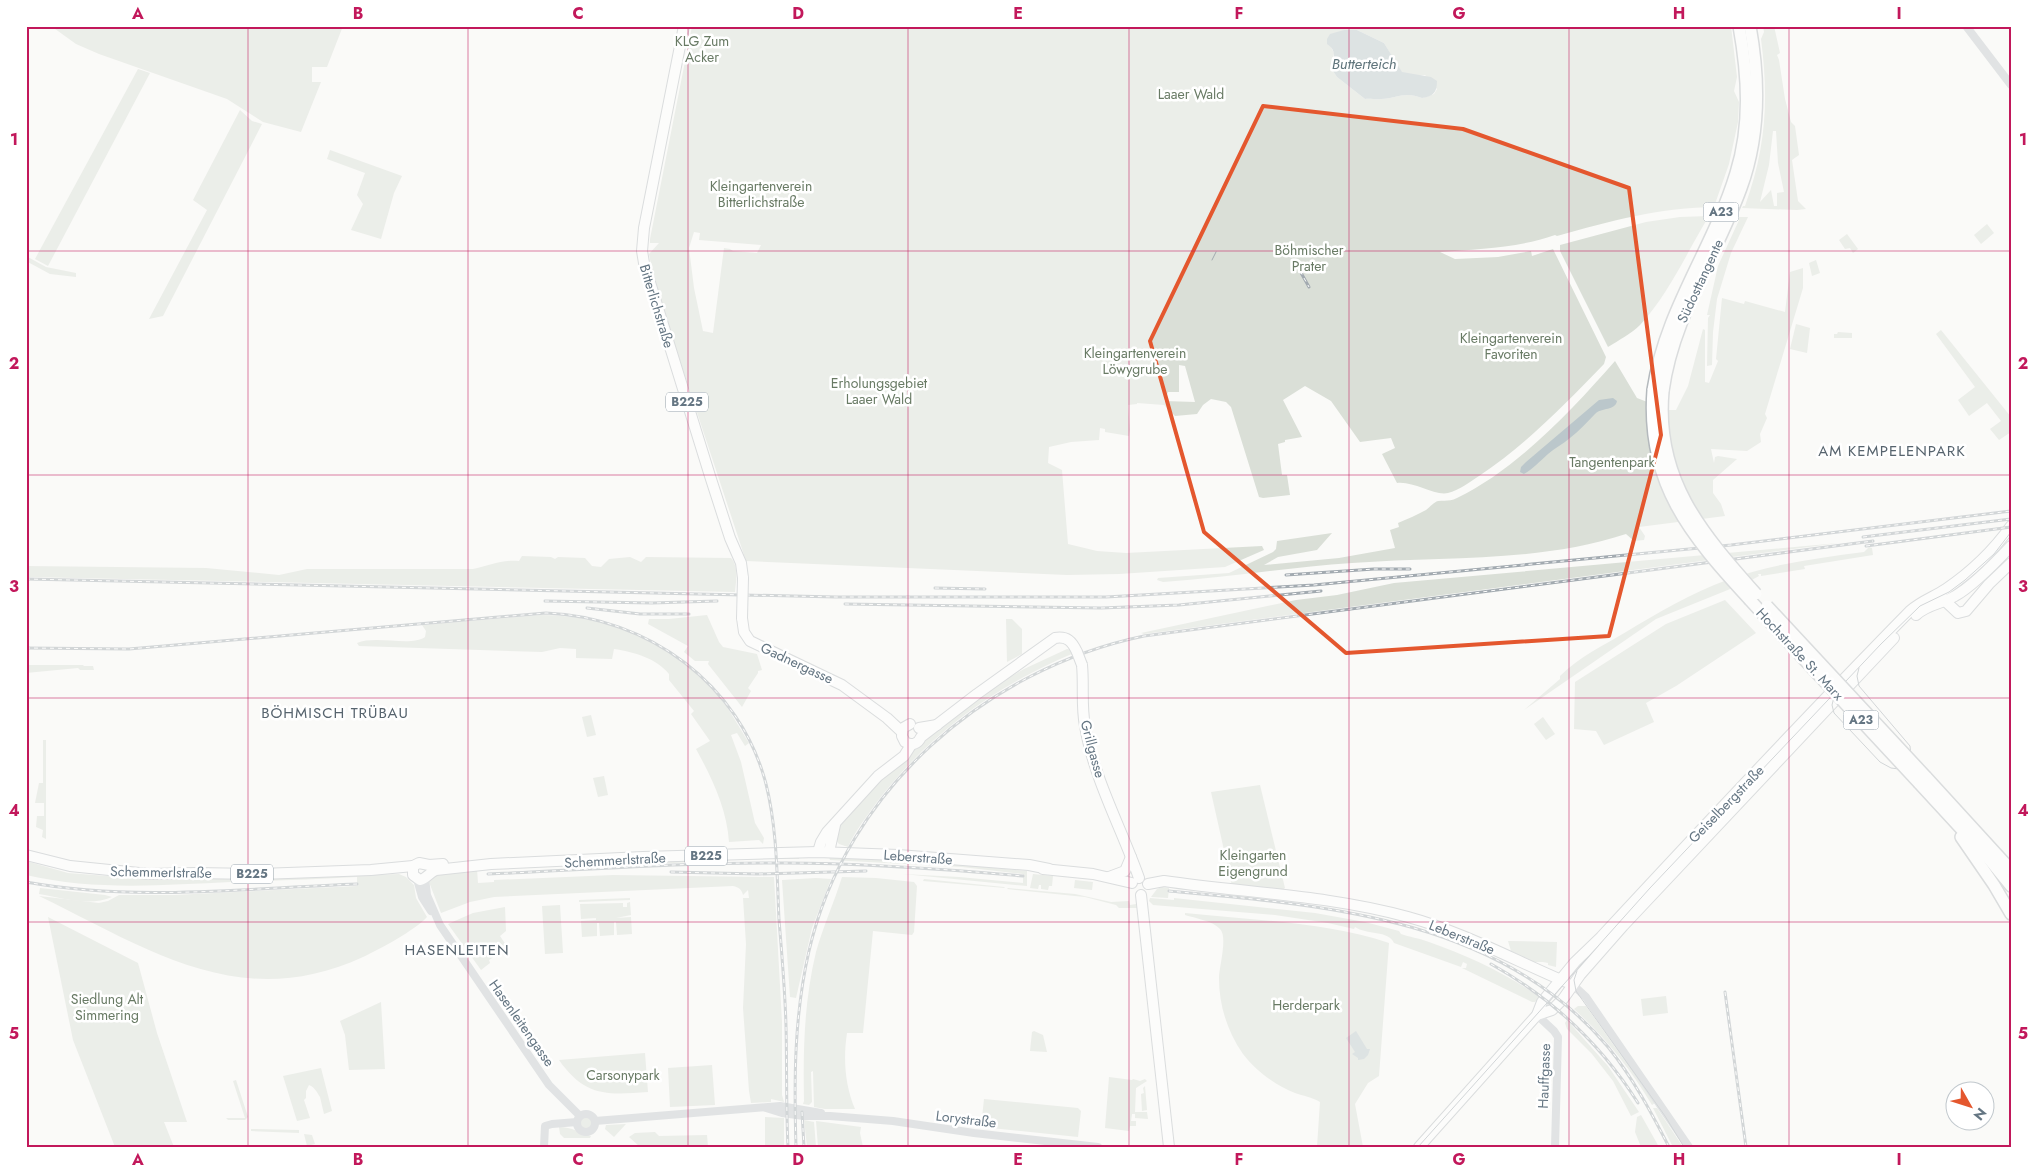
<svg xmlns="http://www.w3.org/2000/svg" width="2037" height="1173" viewBox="0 0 2037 1173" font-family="Jost,sans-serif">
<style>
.green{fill:#dadfd7;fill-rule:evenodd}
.water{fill:#bbc7cb}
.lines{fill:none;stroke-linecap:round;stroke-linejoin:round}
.major-casing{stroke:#b5babe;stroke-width:12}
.highway-casing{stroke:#b4b9bd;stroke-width:14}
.minor{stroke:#c3c8cc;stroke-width:8}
.major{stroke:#fff;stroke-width:10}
.highway{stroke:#fff;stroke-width:11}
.tram{stroke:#a2aab0;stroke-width:1}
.rail-casing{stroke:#a2aab0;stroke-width:3}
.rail{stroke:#fff;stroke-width:1;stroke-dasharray:4;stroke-linecap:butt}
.major-bridge-casing{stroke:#b5babe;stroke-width:12;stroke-linecap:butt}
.highway-bridge-casing{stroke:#b4b9bd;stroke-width:14;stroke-linecap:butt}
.major-bridge{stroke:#fff;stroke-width:10}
.highway-bridge{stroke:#fff;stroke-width:11}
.marked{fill:none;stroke:#e4572e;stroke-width:4;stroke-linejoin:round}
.grid{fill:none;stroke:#c2185b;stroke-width:1;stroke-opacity:0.55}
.labels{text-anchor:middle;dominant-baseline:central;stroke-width:5;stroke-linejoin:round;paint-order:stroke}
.shield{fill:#fff;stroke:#939fa8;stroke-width:1}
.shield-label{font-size:12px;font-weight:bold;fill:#657683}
.park-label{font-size:14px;fill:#687a64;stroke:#fff}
.street-label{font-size:14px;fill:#657683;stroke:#fff}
.water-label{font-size:15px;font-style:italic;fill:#60757c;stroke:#fff}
.neighbourhood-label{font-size:15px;letter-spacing:1px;fill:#57646e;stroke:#fff}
.neatline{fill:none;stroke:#c2185b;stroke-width:2}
.grid-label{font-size:16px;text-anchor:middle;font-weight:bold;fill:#c2185b}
</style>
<rect width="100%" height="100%" fill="#fafaf8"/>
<g class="green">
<polygon points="51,26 343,26 327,67 312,67 312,82 321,82 301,132 263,122 227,99 99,54 76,44"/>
<path d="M692 26H1731L1737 77 1734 91 1739 102 1738 122 1729 164 1715 204 1717 205 1716 207C1661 207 1610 221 1557 236L1555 235C1518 248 1479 249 1440 252L1455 259 1498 257 1531 251 1532 256 1553 249 1606 357 1604 364C1565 404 1526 445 1479 476 1470 482 1459 490 1448 493 1434 496 1414 481 1397 483L1382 454 1395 448 1391 438 1360 442 1331 401 1305 386 1283 400 1302 437 1285 440V442L1278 444 1282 475H1287L1290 495 1263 498 1259 497 1231 407 1226 402 1211 399 1203 405 1197 414 1175 416 1164 405 1137 403V404L1128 405 1130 430 1129 436 1105 432V429L1100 428 1099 440 1071 442 1049 447 1048 463 1062 470 1068 544 1097 551 1126 553 1262 546 1264 550 1225 567 1119 574 1067 575 746 561 655 285 649 254 659 243H650V239ZM1344 30H1357L1384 43 1402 73 1417 76 1425 75 1437 89 1434 94 1422 98C1405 91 1398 98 1381 99 1375 100 1371 98 1365 99L1337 77 1331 68 1334 53 1331 47ZM694 232 700 233 699 240 761 245 757 253 733 251 730 249 724 248 713 333 703 331 694 288 689 248ZM1179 365 1185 366 1195 402 1164 401 1168 392H1179Z"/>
<path d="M1763 26H1774L1780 53 1777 55 1779 60 1785 99 1791 122 1795 126 1799 155 1792 160 1798 201 1806 209 1797 210 1742 208 1743 206H1745C1766 148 1769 100 1761 39L1764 32ZM1773 131H1776L1778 163 1784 192 1777 193V206H1774L1771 190 1760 202 1769 165Z"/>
<polygon points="138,69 150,73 48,266 35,259"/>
<polygon points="240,110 252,121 262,124 163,316 149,319 207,210 193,200"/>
<polygon points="330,150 402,176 394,193 381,239 351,230 363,204 357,195 365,173 327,159"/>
<path d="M1709 216C1688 250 1669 294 1640 325 1631 334 1619 340 1608 347L1560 251V245L1646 222 1680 217Z"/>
<polygon points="1738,217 1748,217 1731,253 1717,299 1713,332 1712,365 1707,366 1708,318 1710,315 1707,315 1718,266 1739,220 1737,219"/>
<polygon points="1987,224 1994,233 1981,244 1974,235"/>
<polygon points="1847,234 1858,249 1853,253 1850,248 1845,249 1839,240"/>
<polygon points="26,256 46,267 76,273 76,277 50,274 26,261"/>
<polygon points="1816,260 1820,273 1812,276 1809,263"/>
<path d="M1803 268V288L1765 414 1767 418 1760 434 1761 442 1747 451 1711 449 1714 463 1715 457 1718 456 1737 459 1713 480V493L1721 504 1725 516 1639 527 1645 536 1644 540 1634 541 1626 534C1538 563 1443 556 1352 563 1289 567 1226 578 1163 582L1157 580 1158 578 1229 573 1273 552 1276 549 1277 541 1332 533 1317 550 1278 557 1264 565 1339 558 1395 548 1390 530 1399 527 1398 523C1407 519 1417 515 1426 510 1430 507 1434 502 1438 501 1445 500 1450 502 1457 498 1517 469 1572 410 1615 361L1637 398 1668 410H1676L1688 386 1703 329 1705 330V382L1709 383 1718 361 1716 359 1722 298 1744 304 1745 301 1785 312 1790 272Z"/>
<polygon points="1796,324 1810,328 1807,353 1790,349"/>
<polygon points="1941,330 2011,417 2011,432 1999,440 1990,429 2001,421 1987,403 1969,416 1958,400 1975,387 1936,334"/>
<polygon points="1838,332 1852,333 1852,338 1834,338 1834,334 1837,334"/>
<polygon points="1839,543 1144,634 1141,633 1296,600 1337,595 1394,583"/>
<path d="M1869 547 1872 548 1873 555 1804 566 1805 569 1761 576V574H1758L1759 576 1750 581 1656 619 1524 710 1560 679V676C1580 656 1603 646 1626 632 1656 614 1693 592 1727 580 1771 564 1818 558 1864 552Z"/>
<path d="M522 556 551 557 555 559 558 557 585 558 592 566 601 567 609 559 630 557 641 562 646 557 731 558C739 567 736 581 735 592L26 577V566L206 568 279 575 307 569H473C488 566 503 559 519 561Z"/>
<polygon points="1725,600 1756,633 1676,686 1646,703 1654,722 1604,745 1596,731 1574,729 1575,682 1666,624"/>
<path d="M540 615C609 615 673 642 718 695 730 710 739 727 749 743L745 746 737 733 731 735 741 762 755 823 764 838 763 844 759 840 729 842C727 809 712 778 696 749L710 741 691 714 694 711 669 680V674C656 658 634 652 614 649L612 659 576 658V649L560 648 542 652 359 646 357 643C376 635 411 647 425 637L426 631 422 625Z"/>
<polygon points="707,615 719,642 723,647 757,654 762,670 758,671 758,673 748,688 751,691 742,707 708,664 709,661 695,661 684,652 688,646 648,624 649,619 669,619"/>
<polygon points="1006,619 1012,619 1022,629 1022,654 1007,662"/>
<path d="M1067 649 1073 650 1074 653C993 687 928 735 877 802 867 816 855 831 848 847L839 844 836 840 839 827 867 794 925 736 949 722 994 686 1024 669Z"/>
<polygon points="26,665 83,665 84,666 93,666 94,670 80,670 78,668 26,673"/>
<polygon points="591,715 596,735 587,737 582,717"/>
<polygon points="1543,717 1555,734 1546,740 1534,724"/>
<polygon points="43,740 46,740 46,839 42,837 43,830 36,827 37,816 44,816 44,803 35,803 39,783 43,783"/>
<polygon points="604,776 608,795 598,797 593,778"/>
<polygon points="1260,785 1285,888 1281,891 1232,886 1211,792"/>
<path d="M799 856V859C753 858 703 861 655 864V860Z"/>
<polygon points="829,857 934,862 1027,871 1027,886 903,874 959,877 1023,883 1023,874 962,867 830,860"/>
<path d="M26 861 68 873 147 879 216 877 256 879 399 874 406 877 414 885 416 898 427 917C414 931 380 949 363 957 239 1014 147 948 39 896L99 903 108 901 119 895H174L357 886V877C315 879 273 881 231 882 163 885 94 891 26 875Z"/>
<path d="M477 869 478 883 494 882V880L613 875 774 877 782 1022V1095L784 1102 771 1099V1102L751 1103 749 1091 743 1008 746 944 743 898H749L748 890 743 895C742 890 739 887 733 886L494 897 470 902 441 913 429 882 434 875Z"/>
<polygon points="1033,874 1053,876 1052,886 1049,886 1048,890 1041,889 1041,885 1039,885 1038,889 1030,888"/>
<path d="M842 877 876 878 914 882 917 886 914 932 912 935 873 931 863 1033H847C843 1059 845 1085 855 1109H825L814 1107 813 1071 811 1072 812 1102 809 1105 803 1104 804 1101C803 1050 804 1002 816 952 823 927 835 900 842 877Z"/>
<polygon points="816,878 831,879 812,928 796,998 790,997 782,880"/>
<polygon points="924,879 1004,887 1005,888 923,881"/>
<polygon points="1075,880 1093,882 1092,890 1074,888"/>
<polygon points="1162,887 1169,888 1168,898 1151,897 1157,889"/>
<path d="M40 888 105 895 112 897C90 907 62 898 39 894Z"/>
<polygon points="1008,888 1075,894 1111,902 1129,901 1130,905 1136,904 1137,908 1119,908 1116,905 1085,897 1007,889"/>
<polygon points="630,898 630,900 579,902 579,900"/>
<path d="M1150 898 1174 900V898L1315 913 1365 922 1399 931 1401 934C1409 937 1419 938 1429 942 1466 955 1508 974 1539 997L1535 1002H1532L1462 968H1466L1467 964 1463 962 1461 967 1394 943C1389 930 1366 935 1355 927L1354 929 1328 923 1275 915 1153 905 1149 901Z"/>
<polygon points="630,902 631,915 616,918 631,917 632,934 617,935 616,922 614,922 614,935 600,936 599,923 597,923 597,936 582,937 581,921 596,920 596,918 581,919 580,904 623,903 623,907 627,907 627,903"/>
<polygon points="560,905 563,953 545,954 542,906"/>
<polygon points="505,907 506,931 500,936 508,948 489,960 490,963 481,970 448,924 473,913"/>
<path d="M1185 913C1251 920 1326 922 1389 943L1379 1076 1368 1083 1355 1104 1363 1147H1317L1320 1102C1312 1097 1303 1096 1295 1093 1275 1085 1256 1071 1243 1054 1227 1031 1219 1005 1219 978 1219 967 1228 937 1220 929 1213 921 1195 918 1185 915Z"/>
<polygon points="48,917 138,963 157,1033 187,1122 164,1122 174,1147 115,1147 73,1040"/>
<polygon points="1508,941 1557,942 1556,967 1548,965 1548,963 1543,962 1534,962 1511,951"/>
<polygon points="1666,996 1668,1013 1643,1016 1641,999"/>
<polygon points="381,1002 385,1069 349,1070 345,1035 340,1021"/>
<path d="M1578 1006H1586L1655 1103 1652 1105C1629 1067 1606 1038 1574 1009Z"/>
<polygon points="1567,1020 1608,1066 1639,1112 1631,1116 1613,1081 1592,1054 1567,1029 1565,1023"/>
<polygon points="1034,1031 1043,1035 1047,1052 1030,1051 1032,1032"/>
<path d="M645 1053 648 1092C607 1095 585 1097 559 1060Z"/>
<polygon points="712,1065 715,1105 670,1107 668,1068"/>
<path d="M321 1068 332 1111 324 1114 320 1097C318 1094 315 1087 309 1085L306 1091V1098L304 1100 310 1118 297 1121 283 1076Z"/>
<polygon points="1109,1077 1132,1080 1133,1079 1140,1081 1145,1079 1147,1081 1136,1088 1135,1112 1147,1112 1148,1119 1135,1118 1135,1114 1132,1114 1131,1121 1136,1121 1136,1126 1130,1126 1129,1131 1105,1128"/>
<polygon points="236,1080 248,1117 245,1120 228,1120 226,1118 245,1118 233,1081"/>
<polygon points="1145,1086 1147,1110 1142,1111 1141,1094 1144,1093 1143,1088"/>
<polygon points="984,1099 1078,1108 1081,1111 1078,1137 981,1127"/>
<polygon points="1653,1108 1657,1108 1683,1147 1673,1147"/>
<polygon points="1641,1115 1659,1147 1641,1147 1635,1132 1637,1117"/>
<circle cx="586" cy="1123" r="6"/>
<polygon points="765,1117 784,1118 784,1147 765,1147"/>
<polygon points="804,1120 814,1122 816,1147 807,1147"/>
<polygon points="816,1121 861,1127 860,1133 863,1147 818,1147"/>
<polygon points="626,1124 614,1137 605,1129 606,1125"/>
<path d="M559 1127C572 1127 580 1133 591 1136L590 1138H564L560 1134Z"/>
<polygon points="251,1129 299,1130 299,1133 251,1131"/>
<polygon points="655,1132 659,1136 707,1135 708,1147 640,1147 629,1137 635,1133"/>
<polygon points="304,1134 312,1135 315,1144 307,1146"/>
</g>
<g class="water">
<path d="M1344 30H1357L1384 43 1402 72 1431 77 1437 81C1437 93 1433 96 1422 98 1405 91 1398 98 1381 99 1375 100 1371 98 1365 99L1337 77 1331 68C1334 59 1337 50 1327 44V39L1330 34Z"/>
<path d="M1613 398 1617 401C1615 411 1602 407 1595 414 1587 422 1579 431 1570 438 1563 444 1555 448 1548 454 1540 461 1533 469 1524 474L1520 472 1521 467 1526 462 1599 400Z"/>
<polygon points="1356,1031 1367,1049 1370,1049 1368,1055 1364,1059 1358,1060 1358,1058 1352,1054 1355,1052 1346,1038"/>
</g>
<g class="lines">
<g class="major-casing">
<g id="major">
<polyline points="684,26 644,228 642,251 644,263 710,476 730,538 741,563 743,578"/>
<polyline points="1942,598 1958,613 1966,611 1989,584 2011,563"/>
<path d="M1916 615C1928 604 1942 604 1955 596 1973 586 1997 561 2011 546"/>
<polyline points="742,618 744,632 750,641 842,685 887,718 902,732"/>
<path d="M1082 665C1084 685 1081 706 1085 726 1094 779 1121 827 1139 878"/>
<path d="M910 724 903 728 902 736 905 742C912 746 918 744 921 737L977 694 1055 638C1067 636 1072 641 1077 652"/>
<polyline points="919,728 937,725"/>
<polyline points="818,852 821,842 827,832 878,776 904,756 911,745"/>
<polyline points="829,852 835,825"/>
<polyline points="26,855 70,866 149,874 195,873 260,874 371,870 413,866 419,863 429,865 443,864"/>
<path d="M413 866V875L420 880C426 879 430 872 436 870L491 864 643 857 818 852 898 855 1029 865 1049 869"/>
<polyline points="1043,869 1093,874 1132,883"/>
<polyline points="1109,877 1125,871 1131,857"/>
<path d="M1148 884 1164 881C1245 893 1329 895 1408 917 1463 932 1514 960 1566 982"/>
<polyline points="1141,895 1169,1147"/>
<polyline points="1537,1015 1552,1010 1563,999 1580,975 1623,926 1894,638"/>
<path d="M1419 1147 1537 1015 1542 1002 1575 962 1601 937C1703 827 1805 718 1910 611 1921 601 1934 597 1946 589 1971 572 1993 551 2011 526"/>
</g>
</g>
<g class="highway-casing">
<g id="highway">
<path d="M1653 390C1665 310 1713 249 1736 173 1751 125 1748 76 1739 26"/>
<path d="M1663 391C1673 317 1716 257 1741 188 1760 136 1760 81 1750 26"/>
<polyline points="1750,600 1802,657"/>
<polyline points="1926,777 2011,870"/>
<polyline points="1919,783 1989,859 2011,886"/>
<polyline points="1961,837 1994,885 2011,914"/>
</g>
</g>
<g class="minor">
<polyline points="1966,26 2011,85"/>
<polyline points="425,878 427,895 440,925 549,1085 580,1116"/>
<polyline points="417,879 422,897 431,911"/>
<polyline points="1573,985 1586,997 1689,1147"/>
<polyline points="1537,1015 1554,1031 1558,1037 1555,1147"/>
<polyline points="766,1108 782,1113 804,1116 830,1116 893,1121 974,1133 1098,1147"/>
<circle cx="586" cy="1123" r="9"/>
<polyline points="595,1121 780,1106 821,1113"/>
<polyline points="544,1147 545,1126 552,1124 577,1122"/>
</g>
<use href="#major" class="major"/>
<use href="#highway" class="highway"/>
<g class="tram">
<polyline points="1212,260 1216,252"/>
<polyline points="1834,697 1832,705 1834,713 1880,762 1891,768 1899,769 1907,765 1911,756 1910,746 1859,686 1857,676 1859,668"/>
<polyline points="1577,971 1574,980 1576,991 1665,1116 1684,1147"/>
<polyline points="1418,1147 1650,888 1881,644 1920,606 1949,592 1965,580 1994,554 2011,532"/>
</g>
<g class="rail-casing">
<g id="rail">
<polyline points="1300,271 1309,287"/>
<polyline points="1863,537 2011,519"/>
<polyline points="1866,546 2011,527"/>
<polyline points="1286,575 1374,569 1410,569"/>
<polyline points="26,579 836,597 1106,597 1314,585 1731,545 2011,511"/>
<polyline points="935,588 985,589"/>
<polyline points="545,601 652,603 717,601"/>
<polyline points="845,604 1101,608 1179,605 1321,591"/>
<polyline points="587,608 640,614 689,614"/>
<path d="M26 648 129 649 546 613C648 617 740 684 766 784 777 828 777 875 779 920 782 955 785 990 786 1026 787 1066 786 1106 788 1147"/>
<polyline points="671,872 758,874 866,871"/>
<path d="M488 874C587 870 685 862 784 863 864 863 943 869 1023 876"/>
<path d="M26 882C135 902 247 888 357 884"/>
<path d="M1169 891C1325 905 1500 918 1608 1047 1633 1078 1651 1112 1669 1147"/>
<path d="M1491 964C1552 998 1601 1044 1638 1103"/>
<polyline points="1725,992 1746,1147"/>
<polyline points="802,1112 804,1147"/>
<path d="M796 1147C794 1081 794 1016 809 951 846 790 986 669 1144 636L1873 541"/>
</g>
</g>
<use href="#rail" class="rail"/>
<g class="major-bridge-casing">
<g id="major-bridge">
<polyline points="742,618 743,578"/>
<polyline points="1077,652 1082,665"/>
</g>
</g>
<g class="highway-bridge-casing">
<g id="highway-bridge">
<path d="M1653 390C1646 483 1690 535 1750 600"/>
<path d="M1663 391C1655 479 1701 532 1756 594"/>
<polyline points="1767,606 1926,777"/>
<polyline points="1802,657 1919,783"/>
</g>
</g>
<use href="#major-bridge" class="major-bridge"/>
<use href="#highway-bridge" class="highway-bridge"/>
</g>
<path d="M0 0H2037V1173H0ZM1263 106 1463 129 1629 188 1661 435 1609 636 1346 653 1204 532 1150 341Z" fill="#fafaf8" fill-opacity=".55" fill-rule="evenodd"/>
<path class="marked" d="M1263 106 1463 129 1629 188 1661 435 1609 636 1346 653 1204 532 1150 341Z"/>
<path class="grid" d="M248 26V1147M468 26V1147M688 26V1147M908 26V1147M1129 26V1147M1349 26V1147M1569 26V1147M1789 26V1147M26 251H2011M26 475H2011M26 698H2011M26 922H2011"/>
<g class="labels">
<g class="shield">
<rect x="1703.5" y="202.5" width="35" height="19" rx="4"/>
<rect x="666" y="392.5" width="42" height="19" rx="4"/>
<rect x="1843.5" y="710.5" width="35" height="19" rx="4"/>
<rect x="685" y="846.5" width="42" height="19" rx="4"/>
<rect x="231" y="864.5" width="42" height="19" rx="4"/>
</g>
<g class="shield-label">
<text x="1721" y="212">A23</text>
<text x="687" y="402">B225</text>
<text x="1861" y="720">A23</text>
<text x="706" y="856">B225</text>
<text x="252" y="874">B225</text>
</g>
<g class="park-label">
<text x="702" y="41">KLG Zum<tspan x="702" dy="16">Acker</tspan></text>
<text x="1191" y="94">Laaer Wald</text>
<text x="761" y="186">Kleingartenverein<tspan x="761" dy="16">Bitterlichstraße</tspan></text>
<text x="1309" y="250">Böhmischer<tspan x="1309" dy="16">Prater</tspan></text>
<text x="1511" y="338">Kleingartenverein<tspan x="1511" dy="16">Favoriten</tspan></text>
<text x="1135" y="353">Kleingartenverein<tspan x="1135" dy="16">Löwygrube</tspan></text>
<text x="879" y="383">Erholungsgebiet<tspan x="879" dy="16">Laaer Wald</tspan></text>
<text x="1612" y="462">Tangentenpark</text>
<text x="1253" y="855">Kleingarten<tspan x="1253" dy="16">Eigengrund</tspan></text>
<text x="107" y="999">Siedlung Alt<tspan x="107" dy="16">Simmering</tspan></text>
<text x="1306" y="1005">Herderpark</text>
<text x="623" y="1075">Carsonypark</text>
</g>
<g class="street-label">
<text transform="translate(1700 281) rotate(-65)">Südosttangente</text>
<text transform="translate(657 306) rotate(73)">Bitterlichstraße</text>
<text transform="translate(1800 654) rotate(47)">Hochstraße St. Marx</text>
<text transform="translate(797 663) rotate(25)">Gadnergasse</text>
<text transform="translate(1093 749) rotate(75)">Grillgasse</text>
<text transform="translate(1726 804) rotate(-46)">Geiselbergstraße</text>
<text transform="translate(918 857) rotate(4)">Leberstraße</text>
<text transform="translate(615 860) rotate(-3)">Schemmerlstraße</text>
<text transform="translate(161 872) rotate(1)">Schemmerlstraße</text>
<text transform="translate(1462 937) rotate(22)">Leberstraße</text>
<text transform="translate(522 1023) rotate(55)">Hasenleitengasse</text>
<text transform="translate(1544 1076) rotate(-88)">Hauffgasse</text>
<text transform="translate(966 1119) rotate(7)">Lorystraße</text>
</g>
<g class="water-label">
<text x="1364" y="64">Butterteich</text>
</g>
<g class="neighbourhood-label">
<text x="1892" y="451">AM KEMPELENPARK</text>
<text x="335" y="713">BÖHMISCH TRÜBAU</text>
<text x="457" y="950">HASENLEITEN</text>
</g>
</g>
<rect width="2037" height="1173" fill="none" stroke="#ffffff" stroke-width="55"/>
<g transform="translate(1970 1106) rotate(129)"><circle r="24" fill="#ffffff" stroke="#c1c8cd"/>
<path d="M0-4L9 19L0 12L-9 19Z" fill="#e4572e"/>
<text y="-8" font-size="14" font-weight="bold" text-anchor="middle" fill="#657683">N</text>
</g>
<rect x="28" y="28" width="1982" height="1118" class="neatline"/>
<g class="grid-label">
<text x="138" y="19">A</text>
<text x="358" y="19">B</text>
<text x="578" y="19">C</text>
<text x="798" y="19">D</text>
<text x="1018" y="19">E</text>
<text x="1239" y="19">F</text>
<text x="1459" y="19">G</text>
<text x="1679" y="19">H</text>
<text x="1899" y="19">I</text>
<text x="14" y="145">1</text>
<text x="2023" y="145">1</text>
<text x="14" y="369">2</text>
<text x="2023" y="369">2</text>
<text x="14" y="592">3</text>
<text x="2023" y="592">3</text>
<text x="14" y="816">4</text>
<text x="2023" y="816">4</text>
<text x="14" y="1039">5</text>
<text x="2023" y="1039">5</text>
<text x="138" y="1165">A</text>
<text x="358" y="1165">B</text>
<text x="578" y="1165">C</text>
<text x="798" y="1165">D</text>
<text x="1018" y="1165">E</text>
<text x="1239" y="1165">F</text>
<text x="1459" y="1165">G</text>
<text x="1679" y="1165">H</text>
<text x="1899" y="1165">I</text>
</g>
</svg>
